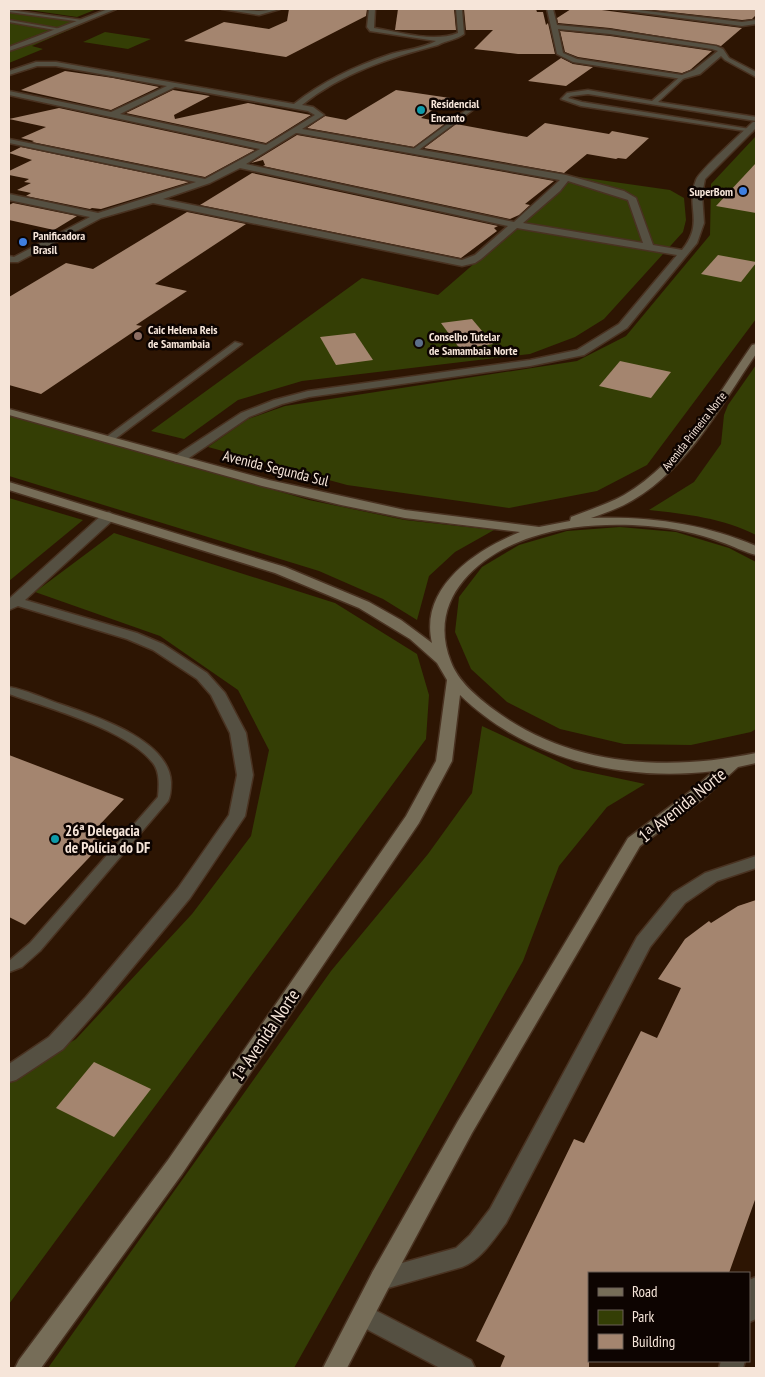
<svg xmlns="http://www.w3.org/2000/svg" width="765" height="1377" viewBox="0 0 765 1377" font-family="'PT Sans Narrow',sans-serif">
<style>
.green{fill:#343e05}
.building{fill:#a4856f}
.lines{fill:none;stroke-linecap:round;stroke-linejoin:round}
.service-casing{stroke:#493221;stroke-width:3}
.minor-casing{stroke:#493221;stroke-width:3}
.secondary-casing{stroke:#493221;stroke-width:3}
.service{fill:#555042;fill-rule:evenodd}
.minor{fill:#555042;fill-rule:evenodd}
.secondary{fill:#766d58;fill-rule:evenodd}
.culture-dot{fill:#0f9aa8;stroke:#0d0401;stroke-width:2}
.shop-dot{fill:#3f7fe0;stroke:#0d0401;stroke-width:2}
.education-dot{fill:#8d6e63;stroke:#0d0401;stroke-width:2}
.service-dot{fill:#5c6f8a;stroke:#0d0401;stroke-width:2}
.labels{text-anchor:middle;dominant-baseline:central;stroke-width:5;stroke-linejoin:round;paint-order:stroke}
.far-poi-label{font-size:12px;font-weight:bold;fill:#f6e5d9;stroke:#0d0401;text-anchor:start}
.far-street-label{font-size:12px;fill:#f6e5d9;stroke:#0d0401}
.street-label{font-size:15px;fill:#f6e5d9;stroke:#0d0401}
.poi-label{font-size:15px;font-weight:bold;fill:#f6e5d9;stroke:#0d0401;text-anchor:start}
.near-street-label{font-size:18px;fill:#f6e5d9;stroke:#0d0401}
</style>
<rect width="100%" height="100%" fill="#2d1503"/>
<g class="green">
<polygon points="22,9 97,9 77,17"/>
<polygon points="9,10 90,21 32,46 43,49 9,63"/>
<polygon points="105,32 151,39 128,49 83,42"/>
<polygon points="756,136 756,319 647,465 597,491 509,508 347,485 208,447 248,419 285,406 577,361 626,336 710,235 711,184"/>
<polygon points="551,173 670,190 684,198 686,220 683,232 604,319 575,337 530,354 302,381 238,400 184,439 151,431 362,278 438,295 567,183"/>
<path d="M756 365V535C723 518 686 514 649 510L694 482 721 444 724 415 728 405Z"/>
<polygon points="9,414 309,500 405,520 494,530 455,552 429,576 417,620 383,599 319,571 9,476"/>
<polygon points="9,498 83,520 9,581"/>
<polygon points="620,527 676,532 729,548 756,562 756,729 751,732 691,745 624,744 560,729 507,702 471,669 455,632 459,597 482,567 519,545 567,531"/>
<polygon points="114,533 335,603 417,654 429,695 426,739 9,1304 9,1080 76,1039 192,914 251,836 269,750 238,690 160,636 35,592"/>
<polygon points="482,726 574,769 645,784 607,807 559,866 523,961 294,1368 48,1368 331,971 428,854 472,793"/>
</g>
<g class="building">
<polygon points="289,9 367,9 366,16 286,57 184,41 224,22 269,29 287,21"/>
<polygon points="398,9 454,9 456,30 395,30"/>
<polygon points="464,9 536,9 537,12 543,12 546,25 548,23 555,54 518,54 474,49 493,30 466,30"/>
<polygon points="571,9 594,9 742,28 721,46 610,28 558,23 557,18"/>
<polygon points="644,9 756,9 756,15 752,19 742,20"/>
<polygon points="560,31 610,36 712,51 690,70 682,73 578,57 565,52"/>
<polygon points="561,58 573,64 593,67 566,86 528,81"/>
<polygon points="65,71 113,78 159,87 111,110 21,90"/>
<polygon points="173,90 210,96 174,115 175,119 248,103 311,115 266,143 126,113"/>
<polygon points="396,90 450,98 421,118 446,123 414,147 307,128 325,116 346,120"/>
<polygon points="59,108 255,150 205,177 32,142 34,141 21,138 46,127 9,119"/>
<polygon points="545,123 609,134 612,131 649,138 626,159 618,158 616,159 587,154 564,173 424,148 456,124 527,137"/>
<polygon points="297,135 554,181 525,204 530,205 519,215 510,219 263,166 265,165 263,160 251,163"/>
<polygon points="21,147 189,182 101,209 92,208 90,209 26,196 31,193 17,190 31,183 24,182 29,179 9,175 9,171 32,160 9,153"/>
<polygon points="756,163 756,213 716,206"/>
<polygon points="252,173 498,226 494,228 497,231 461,258 200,205"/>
<polygon points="13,203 77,216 54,230 9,220 9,205"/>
<polygon points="187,212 246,224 155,284 187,291 136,325 142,326 41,394 9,385 9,297 66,263 93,269"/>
<polygon points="718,255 756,262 756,263 741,282 701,274"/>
<polygon points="472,319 493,344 460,349 441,323"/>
<polygon points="355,333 373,360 336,365 320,337"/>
<polygon points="620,361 671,372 651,398 599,386"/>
<polygon points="9,755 124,799 89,836 104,842 25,925 9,917"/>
<polygon points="756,900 756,1197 729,1273 589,1273 589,1368 500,1368 505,1356 476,1341 574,1139 584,1143 641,1031 657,1038 681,988 658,979 685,939 709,921 711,923 738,906"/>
<polygon points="94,1062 151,1089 114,1137 56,1108"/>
</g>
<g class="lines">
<g class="service-casing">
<g id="service">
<polygon points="9,10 83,20 85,21 83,22 9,12"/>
<polygon points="9,20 61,29 63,30 61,31 9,22"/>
<polygon points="682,75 684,78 658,102 756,117 756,121 588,94 571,96 568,98 582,102 750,129 753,131 752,132 581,106 561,99 567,93 588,90 652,101"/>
<polygon points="473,105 478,106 416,152 412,152 412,150"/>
<polygon points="235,342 242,344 111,442 105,442 105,438"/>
<path d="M9 687C26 690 43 698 60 704 94 716 169 739 171 782 171 788 171 795 168 801L40 951 22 967 9 972V961L30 943 158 797C159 786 160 772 153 763 128 730 48 708 9 694Z"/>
</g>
</g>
<g class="minor-casing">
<g id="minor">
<polygon points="108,9 116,9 38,41 9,51 9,47"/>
<polygon points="222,9 259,11 280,9 259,15"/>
<path d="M369 9H375L374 28C400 32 433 43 458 33L456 9H462L464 34C456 40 447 40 438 45 389 58 342 73 302 105L313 107 324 115 302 129 566 175 624 191 636 198 653 245 682 250C705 222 685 207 696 180 700 170 742 133 753 122H756V128L705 179 702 194 704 223 697 243 627 328 584 355 530 366 309 397 282 404 249 417 183 462H175L173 459 175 456 241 413 274 400 308 391 530 360 577 350 619 324 677 255 517 228 481 259 475 263 462 266 153 203 101 218 18 262H9V256L14 257 90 217 9 200V194L98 213 196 182 9 143V139L205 179 260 149 9 95V91L111 112 167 86 56 66H37L9 75V71L36 62H56L294 104C323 81 355 66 391 54 405 50 423 48 436 41L370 31 367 27ZM175 87 308 111 315 115 266 145 120 114ZM296 133H297L560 180 514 222 246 164ZM240 168 508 226 475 255 462 260 163 199 210 183ZM568 181 628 200 643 243 523 223 560 191Z"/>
<path d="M547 9H553L557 25 610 30 716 46 723 49 729 58 756 72V77L725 60 721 56 700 74 682 79 573 62 557 54ZM558 29 610 34 712 49 718 51 694 70 682 75 577 59 563 53Z"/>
<polygon points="613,9 630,9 742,22 756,20 756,24 742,26"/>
<polygon points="109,512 115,516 114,519 25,600 137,633 163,644 207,673 225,693 246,733 253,775 245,816 190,898 100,1007 63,1049 16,1080 9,1082 9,1064 49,1037 86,997 178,888 229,815 237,775 230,733 211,695 197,679 153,650 127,639 18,606 9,610 10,598 104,513"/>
<path d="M756 856V868L717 881 685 903 650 947 506 1223C494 1239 481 1260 462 1267L381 1290 373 1287 370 1279 373 1271 456 1248 470 1235 490 1209 637 937 673 893 705 873Z"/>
<polygon points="756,1277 756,1319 749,1322 749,1280"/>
<polygon points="363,1304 471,1360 475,1368 440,1368 355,1323 352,1315 355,1307"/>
<polygon points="721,1361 745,1361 743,1368 719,1368"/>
</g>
</g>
<g class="secondary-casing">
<path id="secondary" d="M756 344V354C721 405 688 468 633 500 620 508 605 513 591 518 648 516 703 523 756 546V555C744 552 733 546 721 542 697 533 673 528 648 526 610 523 568 525 532 537 477 555 426 600 451 662 458 681 477 697 493 709 569 766 666 772 756 753V763L738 767 704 798 640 846 472 1133 389 1287 347 1368H323L373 1271 458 1121 628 838 692 790 714 771C623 782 527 760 460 695L452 761 419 823 182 1174 41 1368H15L19 1360 168 1160 406 816 436 761 447 680 437 663 410 639 359 608 275 573 9 490V482L285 567 369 602 401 620 432 643C419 587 476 550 520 532L405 518 341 505 262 486 9 415V409L269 480 405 510 539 527 570 521 571 517C589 510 608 504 624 495 681 462 716 397 752 345Z"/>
</g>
<use href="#service" class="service"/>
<use href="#minor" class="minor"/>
<use href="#secondary" class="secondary"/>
</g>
<g class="culture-dot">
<circle cx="421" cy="110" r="5"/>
<circle cx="55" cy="839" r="5"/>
</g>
<g class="shop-dot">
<circle cx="743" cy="191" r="5"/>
<circle cx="23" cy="242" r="5"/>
</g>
<circle class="education-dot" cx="138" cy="336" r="5"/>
<circle class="service-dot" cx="419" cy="343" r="5"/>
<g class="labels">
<g class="far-poi-label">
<text x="431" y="103">Residencial<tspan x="431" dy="14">Encanto</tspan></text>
<text x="733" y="191" text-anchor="end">SuperBom</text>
<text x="33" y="235">Panificadora<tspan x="33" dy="14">Brasil</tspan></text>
<text x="148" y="329">Caic Helena Reis<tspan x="148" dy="14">de Samambaia</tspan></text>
<text x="429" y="336">Conselho Tutelar<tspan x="429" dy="14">de Samambaia Norte</tspan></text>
</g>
<g class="far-street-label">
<text transform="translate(694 431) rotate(-52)">Avenida Primeira Norte</text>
</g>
<g class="street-label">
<text transform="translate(276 468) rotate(14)">Avenida Segunda Sul</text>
</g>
<g class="poi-label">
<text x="65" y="830">26ª Delegacia<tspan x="65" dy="17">de Polícia do DF</tspan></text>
</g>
<g class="near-street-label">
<text transform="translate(682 805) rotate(-39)">1ᵃ Avenida Norte</text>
<text transform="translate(265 1035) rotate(-56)">1ᵃ Avenida Norte</text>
</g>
</g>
<rect width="765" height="1377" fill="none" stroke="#f6e5d9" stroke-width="20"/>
<rect x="588" y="1272" width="162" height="90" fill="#0d0401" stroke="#6a5e57"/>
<rect x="598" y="1288" width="25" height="8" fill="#766d58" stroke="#6a5e57"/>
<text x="632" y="1297" font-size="15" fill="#f6e5d9">Road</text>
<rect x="598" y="1310" width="25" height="15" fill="#343e05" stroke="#6a5e57"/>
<text x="632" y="1322" font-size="15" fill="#f6e5d9">Park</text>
<rect x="598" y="1334" width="25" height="15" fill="#a4856f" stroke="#6a5e57"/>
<text x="632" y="1347" font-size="15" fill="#f6e5d9">Building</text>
</svg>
